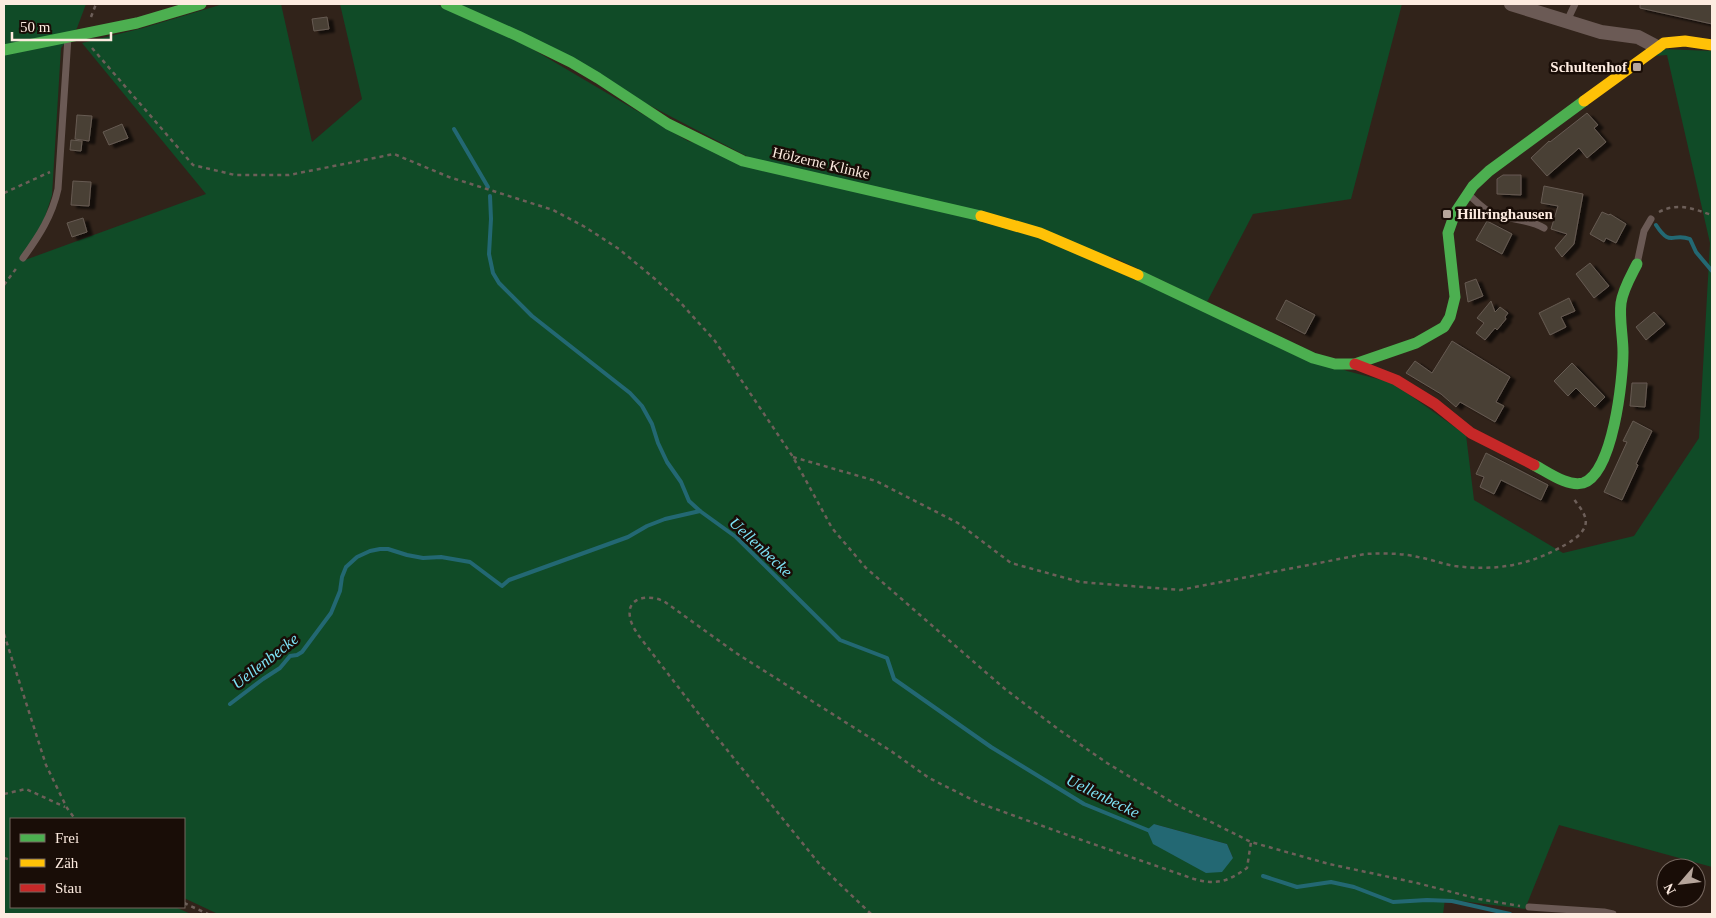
<svg xmlns="http://www.w3.org/2000/svg" width="1716" height="918" viewBox="0 0 1716 918" font-family="Georgia,serif">
<style>
.green{fill:#104b27;fill-rule:evenodd}
.water{fill:#236873}
.lines{fill:none;stroke-linecap:round;stroke-linejoin:round}
.stream{stroke:#236873;stroke-width:4}
.building{fill:#4a3f36;stroke:#665b52;filter:url(#shadow)}
.path{stroke:#6d5f59;stroke-width:2.5;stroke-dasharray:4 4;stroke-linecap:butt}
.lane{stroke:#6b5a55;stroke-width:7}
.street{stroke:#6b5a55;stroke-width:14}
.fast{stroke:#4caf50;stroke-width:11}
.slow{stroke:#ffc107;stroke-width:11}
.jam{stroke:#c62828;stroke-width:11}
.poi-dot{fill:#b6a59b;stroke:#190d07;stroke-width:2}
.labels{text-anchor:middle;dominant-baseline:central;stroke-width:5;stroke-linejoin:round;paint-order:stroke}
.poi-label{font-size:15px;font-weight:bold;fill:#fdebe0;stroke:#190d07;text-anchor:end}
.street-label{font-size:15px;fill:#fdebe0;stroke:#190d07}
.water-label{font-size:16px;font-style:italic;fill:#7de3f6;stroke:#190d07}
</style>
<defs>
<filter id="shadow"><feDropShadow dx="5.5" dy="3" stdDeviation="1" flood-color="#0009"/></filter>
</defs>
<rect width="100%" height="100%" fill="#31231a"/>
<g class="green">
<path d="M4 4H86L77 28 61 48 52 195 45 217 25 260 206 194 82 43 143 28 223 4H281L312 142 362 99 340 4H436L512 37 688 141 1040 238 1347 371 1393 383 1466 435 1474 500 1563 553 1634 536 1699 438 1710 243 1667 55 1653 56 1663 49 1712 51V867L1559 825 1525 909 1445 899 1443 914H218L184 898V819H11V907H175L191 914H4ZM1154 824 1227 844 1233 858Z"/>
<polygon points="456,4 1402,4 1351,199 1253,214 1207,302 1117,259 752,159"/>
</g>
<polygon class="water" points="1154,824 1227,844 1233,858 1222,872 1206,873 1153,844 1147,830"/>
<g class="lines">
<g class="stream">
<polyline points="454,129 488,187"/>
<polyline points="490,196 491,219 489,254 493,273 499,283 532,316 630,393 642,406 652,424 658,443 667,462 681,482 689,501 700,511"/>
<path d="M1656 225C1671 248 1672 232 1690 239L1696 252 1712 271"/>
<polyline points="230,704 263,679 280,668 290,656 297,655 302,652 331,613 340,591 342,577 346,567 357,557 370,551 380,549 388,549 407,555 423,558 441,557 470,562 502,586 509,580 628,537 647,526 665,519 700,511 736,537 840,640 887,658 894,679 991,747 1084,804 1150,831"/>
<polyline points="1263,876 1297,887 1331,882 1354,887 1393,902 1427,900 1452,901 1510,914"/>
</g>
</g>
<g class="building">
<polygon points="1640,4 1712,4 1712,24 1640,8"/>
<polygon points="327,17 329,29 314,31 312,19"/>
<polygon points="1587,113 1598,125 1594,128 1606,142 1587,158 1579,148 1547,176 1531,158 1549,141 1550,142"/>
<polygon points="77,115 92,116 89,141 75,139"/>
<polygon points="122,124 128,138 109,145 103,132"/>
<polygon points="71,140 82,141 81,151 70,150"/>
<polygon points="1503,175 1521,175 1521,195 1497,194 1497,179"/>
<polygon points="73,181 91,182 89,206 71,205"/>
<polygon points="1544,186 1583,194 1574,244 1562,257 1555,248 1567,234 1551,229 1558,206 1541,203"/>
<polygon points="1602,212 1609,215 1610,214 1626,224 1616,243 1606,238 1604,242 1590,234"/>
<polygon points="83,218 87,232 72,237 67,223"/>
<polygon points="1487,221 1512,234 1502,254 1476,240"/>
<polygon points="1590,263 1609,286 1594,298 1576,274"/>
<polygon points="1476,279 1483,296 1468,302 1465,283"/>
<polygon points="1569,298 1575,311 1561,317 1566,327 1550,335 1539,313"/>
<polygon points="1286,300 1315,315 1305,334 1276,319"/>
<polygon points="1491,301 1495,312 1500,307 1508,313 1505,317 1506,319 1497,330 1495,328 1485,340 1476,333 1484,323 1477,318"/>
<polygon points="1654,312 1665,324 1646,340 1636,327"/>
<polygon points="1452,341 1510,377 1496,402 1504,406 1495,422 1460,402 1456,407 1441,394 1406,373 1415,361 1432,373"/>
<polygon points="1572,363 1605,397 1595,407 1576,388 1568,396 1554,381"/>
<polygon points="1632,383 1647,383 1645,407 1630,406"/>
<polygon points="1633,421 1652,431 1636,464 1638,465 1622,500 1604,492 1627,442 1623,441"/>
<polygon points="1486,453 1548,485 1541,500 1501,480 1494,494 1480,487 1484,477 1476,474"/>
</g>
<g class="lines">
<g class="path">
<polyline points="91,17 96,4"/>
<polyline points="92,48 193,165 235,175 289,175 394,154 449,177 553,210 585,227 619,249 655,279 679,301 715,341 793,457 832,528 866,568 1005,689 1058,729 1107,763 1175,804 1251,842 1329,864 1417,883 1479,899 1520,906"/>
<polyline points="4,193 50,172"/>
<path d="M1659 212C1678 202 1693 209 1712 215"/>
<polyline points="4,285 18,266"/>
<path d="M793 457 876 481 958 523 1011 563 1080 582 1180 590 1365 554C1382 553 1401 553 1418 557 1430 559 1442 564 1455 566 1494 571 1527 566 1561 547 1571 542 1590 531 1585 517 1583 510 1577 504 1573 498"/>
<polyline points="4,634 46,765 67,808 75,819"/>
<polyline points="4,794 26,789 65,807"/>
<polyline points="4,858 11,860"/>
<polyline points="184,903 208,914"/>
<path d="M871 914 821 866 715 735 639 636C635 630 631 624 630 617 626 596 651 594 665 602L736 653 891 751 929 778 979 803 1073 837 1194 879C1217 885 1227 882 1247 868L1251 842"/>
</g>
<g class="lane">
<polyline points="1567,21 1575,4"/>
<path d="M1469 195C1476 201 1485 211 1494 214 1511 220 1529 219 1544 228"/>
<path d="M23 258C39 236 52 216 58 189L68 37"/>
<polyline points="1637,264 1644,231 1651,219"/>
<polyline points="1529,907 1604,912 1613,914"/>
</g>
<polyline class="street" points="1511,4 1601,32 1638,37 1657,47"/>
<g class="fast">
<polyline points="446,4 518,36 571,62 598,78 668,124 743,161 981,216"/>
<polyline points="4,50 137,23 201,4"/>
<polyline points="1138,275 1313,358 1335,364 1355,364 1416,343 1444,327 1450,317 1455,297 1448,233 1455,213 1473,186 1489,171 1584,101"/>
<path d="M1534 465C1548 472 1567 487 1583 483 1613 474 1623 379 1623 352 1623 336 1619 319 1621 303 1623 289 1631 276 1637 264"/>
</g>
<g class="slow">
<polyline points="1584,101 1664,43 1685,41 1712,45"/>
<polyline points="981,216 1040,233 1138,275"/>
</g>
<polyline class="jam" points="1355,364 1396,380 1435,404 1471,433 1534,465"/>
</g>
<g class="poi-dot">
<rect x="1632" y="62" width="10" height="10" rx="2.5"/>
<rect x="1442" y="209" width="10" height="10" rx="2.5"/>
</g>
<g class="labels">
<g class="poi-label">
<text x="1627" y="67">Schultenhof</text>
<text x="1457" y="214" text-anchor="start">Hillringhausen</text>
</g>
<g class="street-label">
<text transform="translate(821 163) rotate(13)">Hölzerne Klinke</text>
</g>
<g class="water-label">
<text transform="translate(761 547) rotate(43)">Uellenbecke</text>
<text transform="translate(265 661) rotate(-38)">Uellenbecke</text>
<text transform="translate(1103 796) rotate(26)">Uellenbecke</text>
</g>
</g>
<rect width="1716" height="918" fill="none" stroke="#fdebe0" stroke-width="10"/>
<rect x="10" y="818" width="175" height="90" fill="#190d07" stroke="#74665e"/>
<rect x="20" y="834" width="25" height="8" fill="#4caf50" stroke="#74665e"/>
<text x="55" y="843" font-size="15" fill="#fdebe0">Frei</text>
<rect x="20" y="859" width="25" height="8" fill="#ffc107" stroke="#74665e"/>
<text x="55" y="868" font-size="15" fill="#fdebe0">Zäh</text>
<rect x="20" y="884" width="25" height="8" fill="#c62828" stroke="#74665e"/>
<text x="55" y="893" font-size="15" fill="#fdebe0">Stau</text>
<g transform="translate(1681 883) rotate(242)"><circle r="24" fill="#190d07" stroke="#74665e"/>
<path d="M0-4L9 19L0 12L-9 19Z" fill="#b6a59b"/>
<text y="-8" font-size="14" font-weight="bold" text-anchor="middle" fill="#fdebe0">N</text>
</g>
<path d="M12 32v8h99v-8" fill="none" stroke="#fdebe0" stroke-width="2.5"/>
<text x="20" y="32" font-size="15" fill="#fdebe0" stroke="#190d07" stroke-width="4" paint-order="stroke">50 m</text>
</svg>
